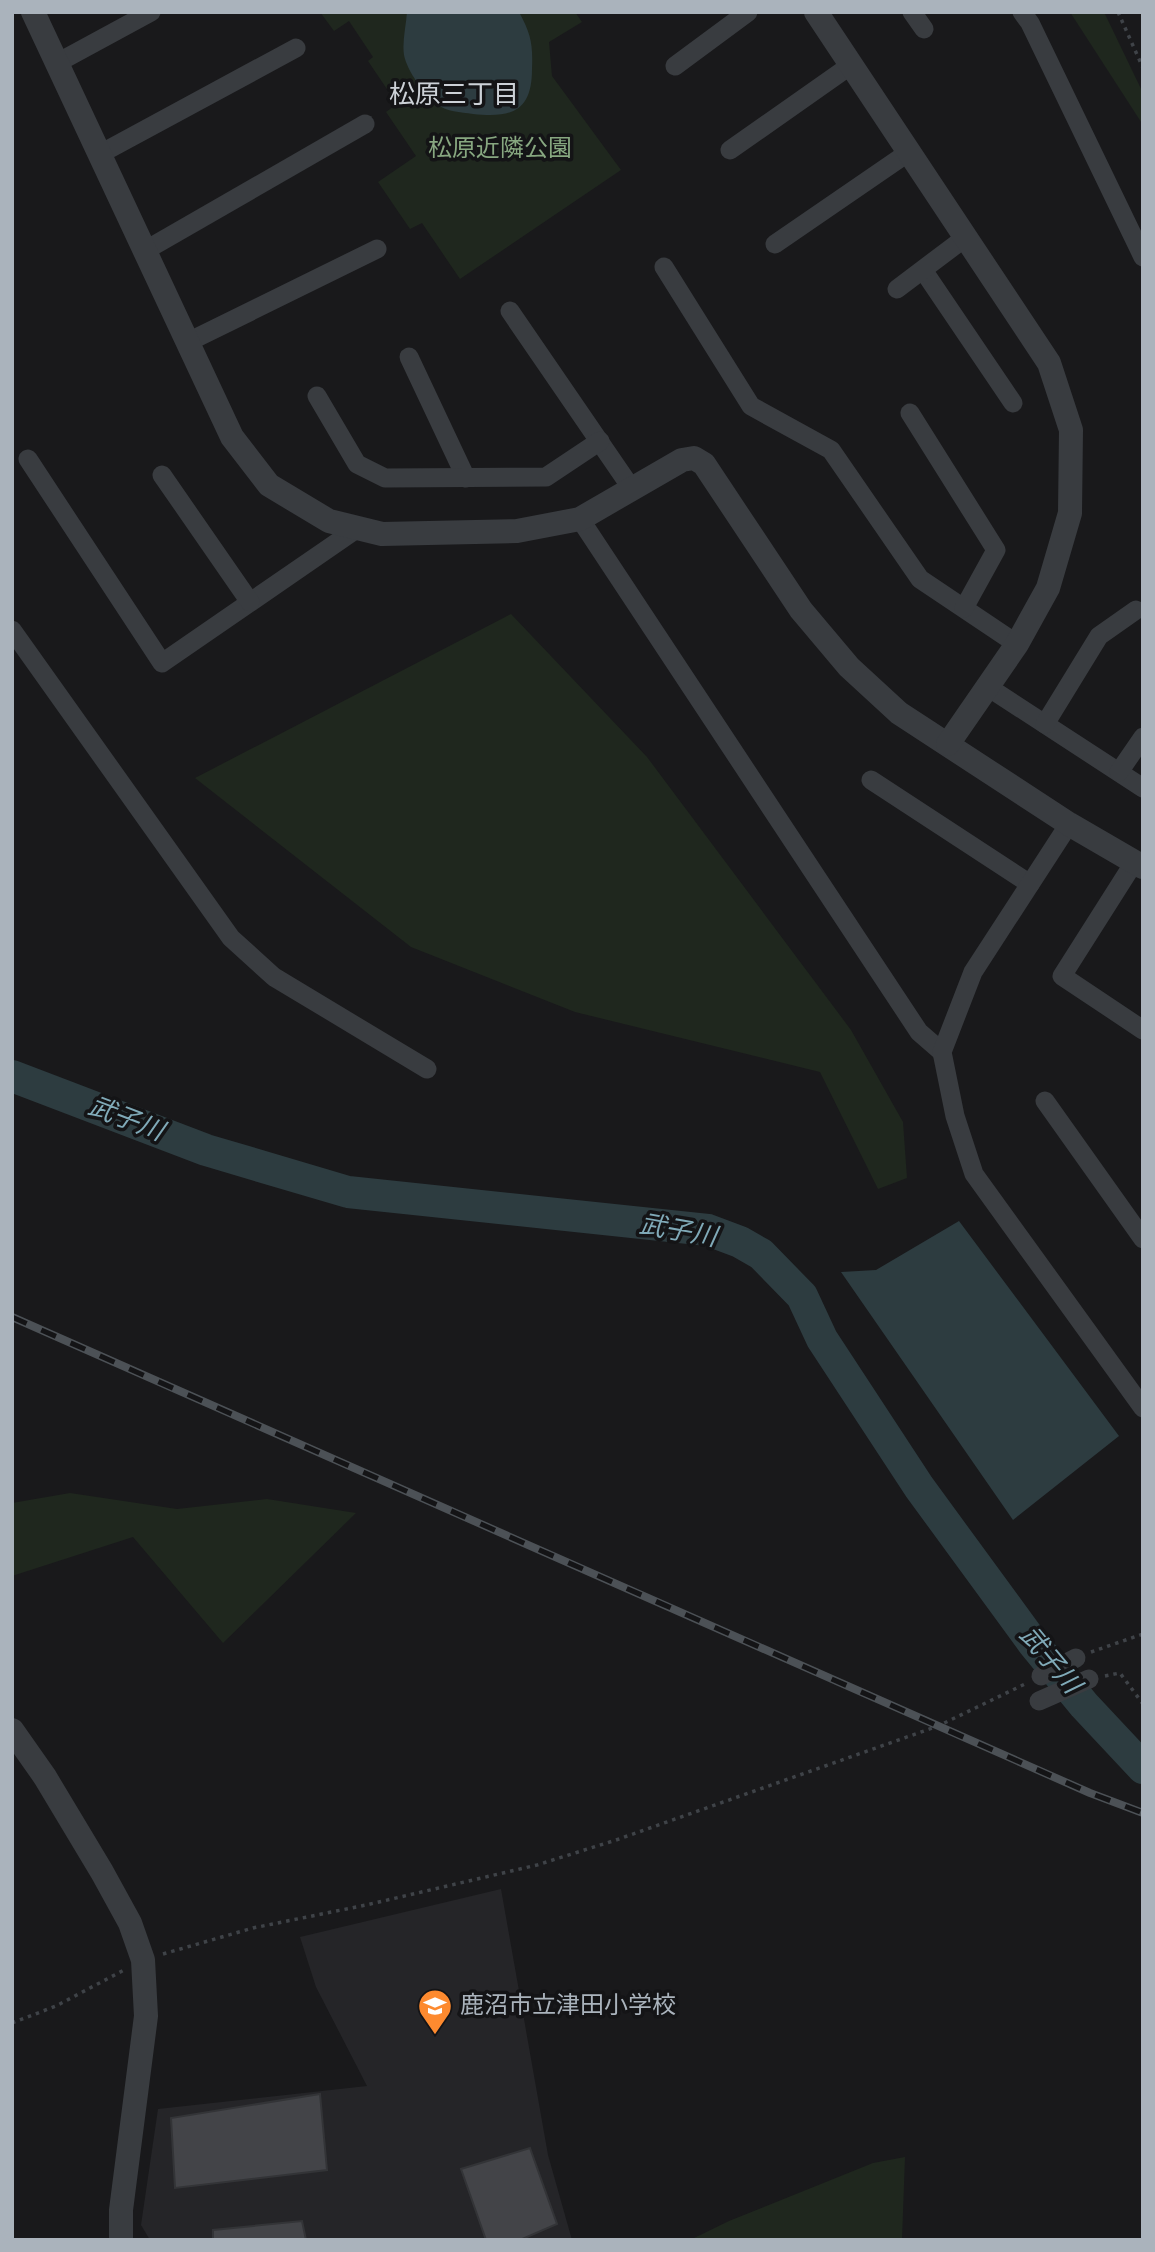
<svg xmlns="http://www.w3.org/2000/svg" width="1155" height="2252" viewBox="0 0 1155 2252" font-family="'Alegreya Sans','Noto Sans JP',sans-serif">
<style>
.built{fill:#252528}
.green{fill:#1f271e}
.water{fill:#2d3c40}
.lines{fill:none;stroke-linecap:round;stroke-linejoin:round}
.river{stroke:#2d3c40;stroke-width:32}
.building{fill:#434448;stroke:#333437;stroke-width:2}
.path{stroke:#3f4348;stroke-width:3.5;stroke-dasharray:3.5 5;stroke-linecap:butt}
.minor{stroke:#393c40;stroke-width:19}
.tertiary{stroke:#393c40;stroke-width:24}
.rail-casing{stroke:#4c5156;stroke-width:8}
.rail{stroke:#141416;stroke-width:5;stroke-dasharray:16;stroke-linecap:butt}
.labels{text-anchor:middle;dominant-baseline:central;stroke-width:7;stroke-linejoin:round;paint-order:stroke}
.park-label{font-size:24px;fill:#87a780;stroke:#141416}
.poi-label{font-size:24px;fill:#aab3bc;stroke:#141416;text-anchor:start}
.neighbourhood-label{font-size:26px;fill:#ccd1d7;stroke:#141416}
.water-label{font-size:26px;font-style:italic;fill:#80aab8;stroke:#141416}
</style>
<rect width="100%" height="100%" fill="#19191b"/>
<polygon class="built" points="501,1889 548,2155 572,2240 150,2240 141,2225 158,2109 367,2086 316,1987 300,1937"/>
<g class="green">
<polygon points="320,12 575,12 582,22 549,42 552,76 621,170 460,279 422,223 410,229 378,182 416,156 386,112 397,104 368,61 373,57 349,21 334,31"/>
<polygon points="1070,12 1104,12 1143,93 1143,125"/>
<polygon points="511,614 647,757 851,1030 903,1122 907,1178 878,1189 820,1072 575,1012 411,947 195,778"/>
<polygon points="70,1493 177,1509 267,1499 356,1513 223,1643 133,1537 12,1576 12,1503"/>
<polygon points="905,2157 902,2240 690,2240 729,2221 873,2163"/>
</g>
<g class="water">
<path d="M407 12H519C531 34 533 44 532 69 532 112 511 118 473 114 460 112 447 112 437 104 424 94 407 71 404 55 402 42 406 26 407 12Z"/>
<polygon points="959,1221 1119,1436 1013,1520 841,1272 876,1270"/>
</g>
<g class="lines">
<polyline class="river" points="12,1076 206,1150 348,1192 708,1230 740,1242 761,1254 802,1296 822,1339 919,1487 1033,1643 1084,1705 1143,1768"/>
</g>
<g class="building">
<polygon points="320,2094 327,2170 175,2188 171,2118"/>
<polygon points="530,2148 557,2224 520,2240 486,2240 461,2169"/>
<polygon points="302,2221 306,2240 213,2240 213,2230"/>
</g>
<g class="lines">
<g class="path">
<polyline points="1118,12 1143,68"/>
<polyline points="1091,1652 1143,1634"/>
<polyline points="1105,1676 1120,1673 1143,1704"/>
<polyline points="163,1954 253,1928 366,1905 537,1865 616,1840 938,1726 1025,1684"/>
<polyline points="12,2023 56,2006 124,1970"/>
</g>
<g class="minor">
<polyline points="912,12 924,29"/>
<polyline points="1022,12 1030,23 1143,257"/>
<polyline points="57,63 151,12"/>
<polyline points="675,66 748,12"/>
<polyline points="730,150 851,65"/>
<polyline points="100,154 296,48"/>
<polyline points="775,244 909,152"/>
<polyline points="146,250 365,124"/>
<polyline points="664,267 751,406 831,450 920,579 1017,644"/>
<polyline points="923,270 1013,403"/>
<polyline points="897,289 966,237"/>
<polyline points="510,311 632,489"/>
<polyline points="188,342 377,249"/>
<polyline points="409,357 466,478"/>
<polyline points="317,396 357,464 385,478 546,477 600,441"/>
<polyline points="910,413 996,550 964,608"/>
<polyline points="28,459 162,663 358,528"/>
<polyline points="162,475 250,602"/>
<polyline points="580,519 919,1032 942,1052"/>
<polyline points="12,630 231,938 274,977 427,1069"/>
<polyline points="988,687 1143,788"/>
<polyline points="1045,724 1099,636 1136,610"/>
<polyline points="1119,772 1143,737"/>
<polyline points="871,780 1030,884"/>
<polyline points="1069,824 973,972 942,1052 955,1116 974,1174 1143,1408"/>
<polyline points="1135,861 1062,976 1143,1030"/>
<polyline points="1045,1101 1143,1239"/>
<polyline points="1041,1676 1076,1658"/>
<polyline points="1039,1701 1089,1679"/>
</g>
<g class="tertiary">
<polyline points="33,12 232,437 269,485 329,521 382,534 517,531 580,519 682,460 694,458 704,464 801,610 849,667 899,713 1069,824 1143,867"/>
<polyline points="816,12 1049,363 1071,430 1070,513 1048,588 1017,644 948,744"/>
<polyline points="12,1730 45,1777 102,1872 130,1923 143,1960 146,2016 121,2210 121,2240"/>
</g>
<g class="rail-casing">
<polyline id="rail" points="12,1317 1090,1793 1143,1813"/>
</g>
<use href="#rail" class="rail"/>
</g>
<defs>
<g id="school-pin" transform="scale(1.75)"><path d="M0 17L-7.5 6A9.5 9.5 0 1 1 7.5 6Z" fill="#fd8a2f" stroke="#141416"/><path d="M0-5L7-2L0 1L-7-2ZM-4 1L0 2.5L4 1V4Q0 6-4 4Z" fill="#fff"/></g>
</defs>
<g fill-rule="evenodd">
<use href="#school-pin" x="435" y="2006"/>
</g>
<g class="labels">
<g class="park-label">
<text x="500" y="149">松原近隣公園</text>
</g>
<g class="poi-label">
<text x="460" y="2006">鹿沼市立津田小学校</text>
</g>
<g class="neighbourhood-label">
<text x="454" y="95">松原三丁目</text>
</g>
<g class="water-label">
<text transform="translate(126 1119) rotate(21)">武子川</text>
<text transform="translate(678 1231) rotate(10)">武子川</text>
<text transform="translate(1050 1660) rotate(50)">武子川</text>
</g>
</g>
<rect width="1155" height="2252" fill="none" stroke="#aab3bc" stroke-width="28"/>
</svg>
